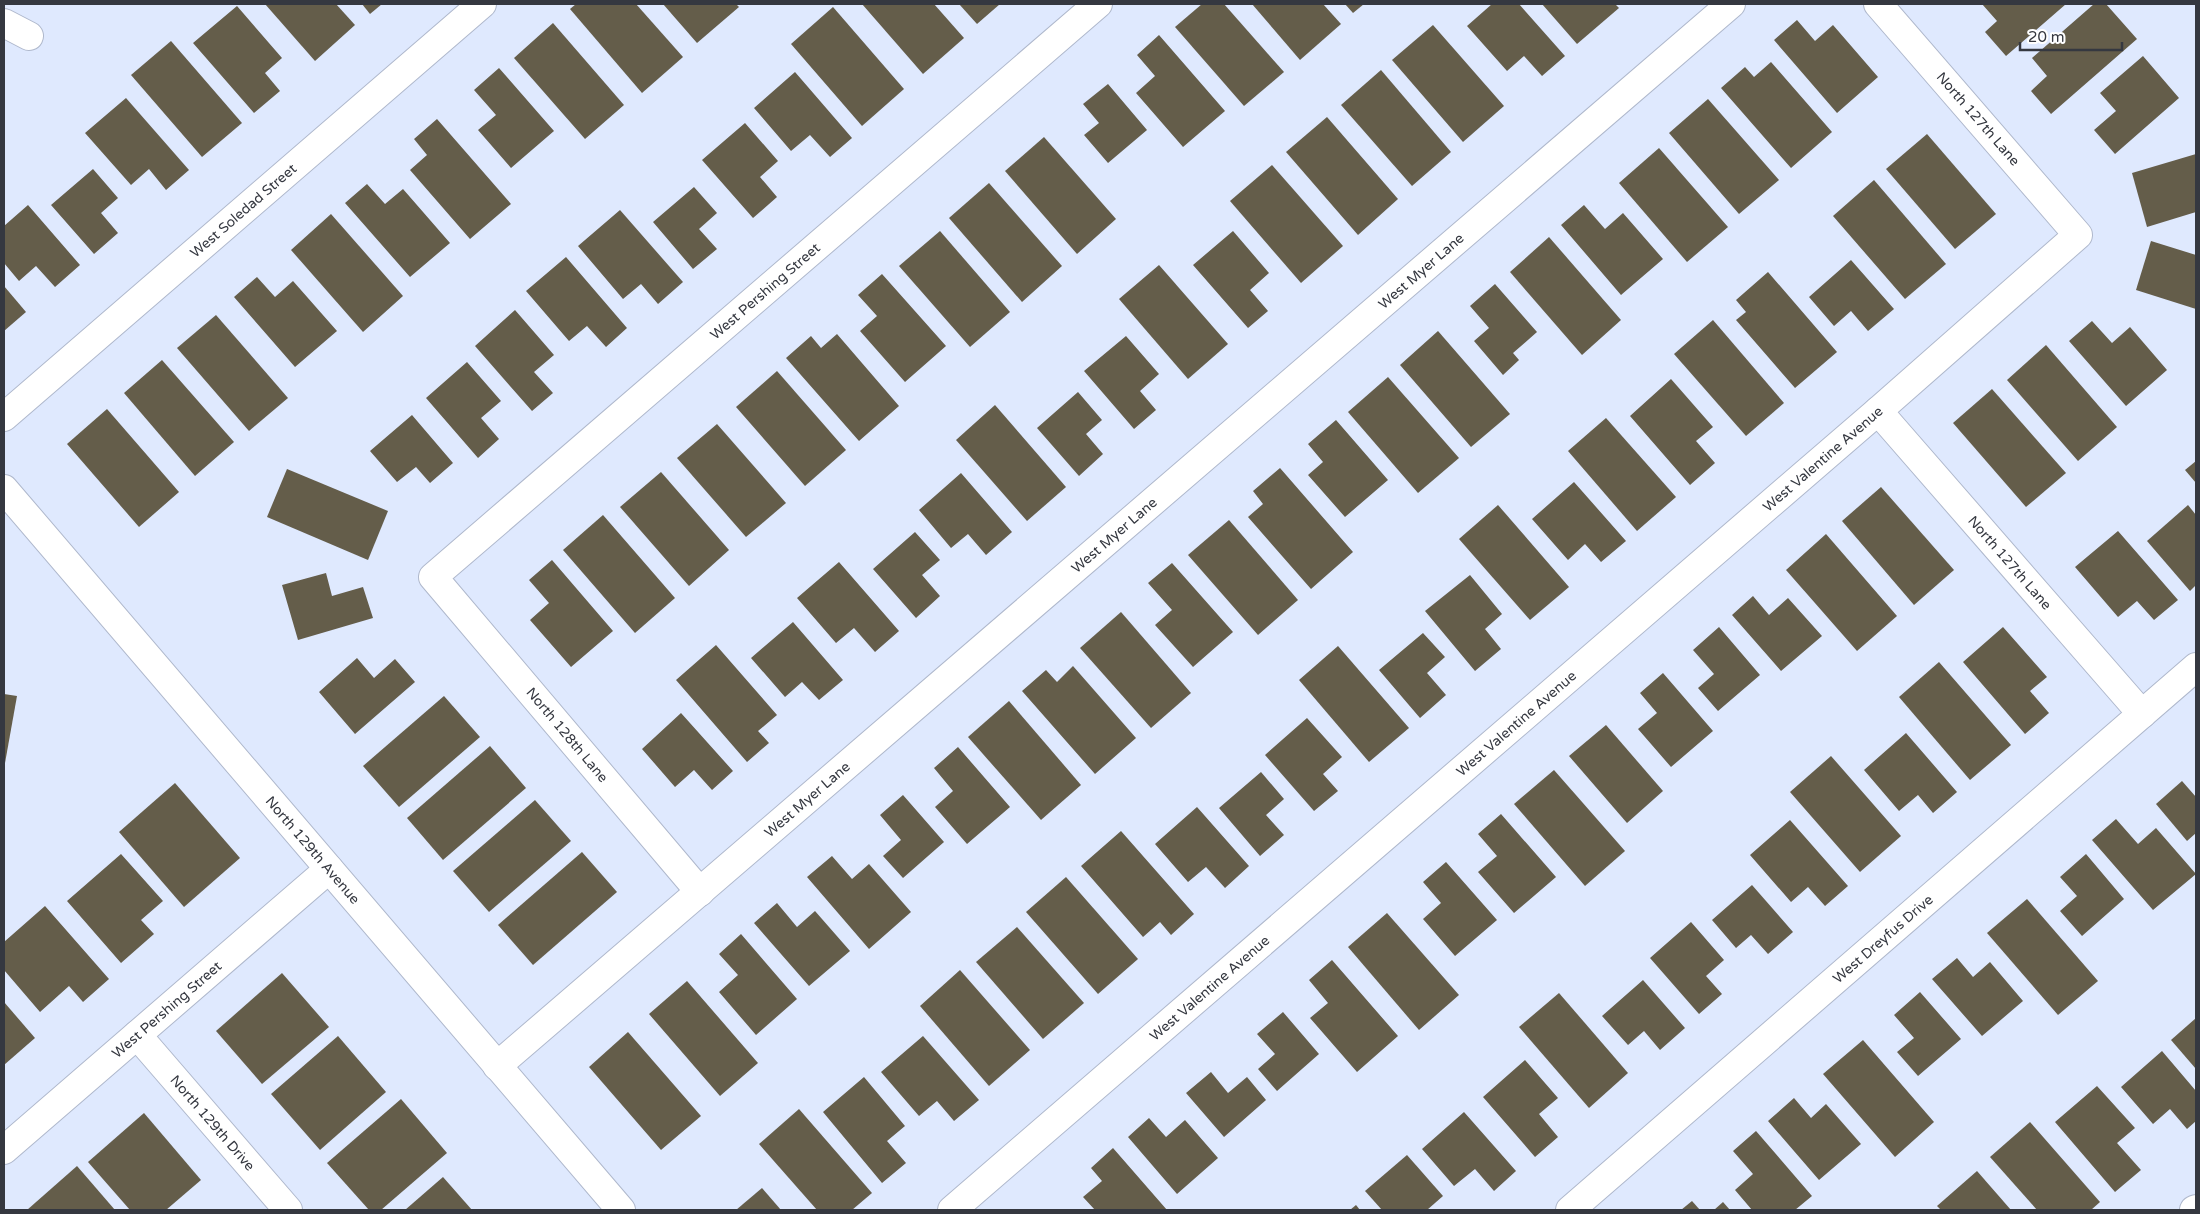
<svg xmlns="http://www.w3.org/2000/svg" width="2200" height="1214" viewBox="0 0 2200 1214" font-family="'Varela Round',sans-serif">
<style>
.building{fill:#645d4a}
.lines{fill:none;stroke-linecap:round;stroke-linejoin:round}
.minor-casing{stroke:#afb8cc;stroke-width:30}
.minor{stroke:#fff;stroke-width:28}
.labels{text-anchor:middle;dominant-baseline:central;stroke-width:5;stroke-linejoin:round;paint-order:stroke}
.street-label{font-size:14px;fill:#353840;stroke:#fff}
</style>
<rect width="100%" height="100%" fill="#dfe9fe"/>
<g class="building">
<polygon points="265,4 336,4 355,25 315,61"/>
<polygon points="362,4 382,4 370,14"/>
<polygon points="576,4 636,4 683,57 642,93 570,9"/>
<polygon points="663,4 736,4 739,7 697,43"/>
<polygon points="862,4 934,4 964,38 923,74"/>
<polygon points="959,4 1000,4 977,24"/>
<polygon points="1202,4 1224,4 1284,72 1244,106 1175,27"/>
<polygon points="1252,4 1323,4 1341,24 1300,60"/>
<polygon points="1345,4 1364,4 1353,13"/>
<polygon points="1492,4 1519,4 1565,56 1542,76 1524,56 1507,71 1467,26"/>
<polygon points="1542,4 1615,4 1619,8 1577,44"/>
<polygon points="1982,4 2066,4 2006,56 1985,32 1997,21"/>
<polygon points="2094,4 2106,4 2137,39 2051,114 2031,91 2047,76 2032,58"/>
<polygon points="237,6 282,58 265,73 280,91 254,113 193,43"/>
<polygon points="833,7 904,89 862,126 791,44"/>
<polygon points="1797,20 1815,41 1833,25 1878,77 1837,113 1774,40"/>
<polygon points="553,23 624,105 585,139 514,58"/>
<polygon points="1433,25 1504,106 1463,142 1392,60"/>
<polygon points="1159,35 1225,111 1183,147 1136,93 1155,76 1137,55"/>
<polygon points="171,41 242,123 202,157 131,75"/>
<polygon points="2143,56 2179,98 2115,154 2094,130 2116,111 2100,93"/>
<polygon points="1771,62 1832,132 1791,168 1721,88 1745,67 1754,77"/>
<polygon points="499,68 554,131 511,168 478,130 496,115 474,90"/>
<polygon points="1381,70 1451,152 1412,186 1341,105"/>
<polygon points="795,72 852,138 830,157 810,135 791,151 754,108"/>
<polygon points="1108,84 1147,130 1108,163 1084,135 1099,123 1083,104"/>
<polygon points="126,98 189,170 166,190 149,169 131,185 85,133"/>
<polygon points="1708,99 1779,180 1739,214 1669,133"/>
<polygon points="1327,117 1398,199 1358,235 1286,152"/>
<polygon points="437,119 511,204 470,239 410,170 427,155 414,139"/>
<polygon points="745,123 778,161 760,177 777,197 753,218 702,160"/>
<polygon points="1927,134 1996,214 1955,249 1886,169"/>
<polygon points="1044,137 1116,219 1077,254 1005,171"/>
<polygon points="1659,148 1728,227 1687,262 1619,183"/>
<polygon points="2196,154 2196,212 2147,227 2132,173"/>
<polygon points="1272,165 1343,246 1301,283 1230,201"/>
<polygon points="93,169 118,198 101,213 118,233 94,254 51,205"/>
<polygon points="1874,180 1946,264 1905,299 1833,216"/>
<polygon points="989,183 1062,266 1022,302 949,218"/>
<polygon points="367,184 385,204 403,189 450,243 410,277 345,203"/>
<polygon points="694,187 717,213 699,229 717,249 693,269 653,222"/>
<polygon points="28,205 80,265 55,287 36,266 19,281 4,263 4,226"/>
<polygon points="1584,205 1605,229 1623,213 1663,259 1621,295 1561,225"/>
<polygon points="620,210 683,282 658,304 641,284 623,299 578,246"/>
<polygon points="331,214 403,296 363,332 291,250"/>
<polygon points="940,231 1010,312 970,347 899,266"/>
<polygon points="1233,231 1269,273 1250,290 1268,311 1248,328 1193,265"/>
<polygon points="1549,237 1621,320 1582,355 1510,272"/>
<polygon points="2151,241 2196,255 2196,309 2136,290"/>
<polygon points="566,257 627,328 606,347 587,326 569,341 526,291"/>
<polygon points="1851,260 1894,309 1868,331 1851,311 1834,326 1809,297"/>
<polygon points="1159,265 1228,344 1188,379 1119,299"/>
<polygon points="1768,272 1837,352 1795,388 1736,320 1746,312 1736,300"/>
<polygon points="882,274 946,346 905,382 860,331 877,316 858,295"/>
<polygon points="257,277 275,297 293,281 337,331 295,367 234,297"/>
<polygon points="1495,284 1537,332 1513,353 1519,360 1503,375 1474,341 1489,328 1470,306"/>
<polygon points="4,286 26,312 4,331"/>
<polygon points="515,310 554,355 534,372 553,393 532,411 475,346"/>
<polygon points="216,315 288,398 249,431 177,348"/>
<polygon points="1713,320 1784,403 1746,436 1674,354"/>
<polygon points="2092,321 2112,343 2130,327 2167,370 2126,406 2069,341"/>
<polygon points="1438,331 1510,414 1471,447 1400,365"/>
<polygon points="837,334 899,406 859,441 786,358 811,336 821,348"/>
<polygon points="1126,336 1159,374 1140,391 1156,410 1134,429 1084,371"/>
<polygon points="2046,345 2117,427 2078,461 2007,380"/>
<polygon points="162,360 234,442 195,476 124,393"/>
<polygon points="467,362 501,401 481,418 499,439 478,458 426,398"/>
<polygon points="777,371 846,450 805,486 736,407"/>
<polygon points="1388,377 1459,458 1418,493 1348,412"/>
<polygon points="1671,379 1713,427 1696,441 1715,463 1690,485 1630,416"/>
<polygon points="1992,389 2066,473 2026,507 1953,423"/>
<polygon points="1078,392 1102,420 1086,434 1103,454 1079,476 1037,428"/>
<polygon points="995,405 1066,487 1027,521 956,440"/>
<polygon points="107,409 179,492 139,527 67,444"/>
<polygon points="412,415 453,463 430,483 416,467 397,482 370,451"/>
<polygon points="1606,418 1676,497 1637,531 1568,451"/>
<polygon points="1336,420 1388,480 1345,517 1308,475 1323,462 1308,444"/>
<polygon points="717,424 786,503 746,537 677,458"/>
<polygon points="2196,461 2196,483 2185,470"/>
<polygon points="1280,468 1353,552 1311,589 1248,517 1263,504 1253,491"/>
<polygon points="287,469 388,511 368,560 267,517"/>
<polygon points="661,472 729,550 689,586 620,507"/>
<polygon points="961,473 1012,532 986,555 968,534 951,548 919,510"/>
<polygon points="1574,482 1626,541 1601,562 1585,544 1568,560 1532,519"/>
<polygon points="1881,487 1954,570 1914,605 1842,521"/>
<polygon points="1498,505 1569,587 1530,620 1459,539"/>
<polygon points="2188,505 2196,515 2196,585 2190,591 2147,541"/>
<polygon points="603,515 675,598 635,633 563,550"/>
<polygon points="1229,520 1298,600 1258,635 1188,555"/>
<polygon points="2118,531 2178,600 2154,620 2137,601 2118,617 2075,567"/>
<polygon points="915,532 940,560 922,575 940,596 916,618 873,569"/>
<polygon points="1826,534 1897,616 1857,651 1786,570"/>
<polygon points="552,560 613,631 571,667 530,620 549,603 529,580"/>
<polygon points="839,562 899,631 875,652 854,628 836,643 797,598"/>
<polygon points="1172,563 1233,632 1193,667 1155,625 1172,610 1148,583"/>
<polygon points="326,573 332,596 363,587 373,618 298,640 282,585"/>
<polygon points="1470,575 1502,614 1485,629 1501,649 1475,671 1425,611"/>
<polygon points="1753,596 1769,615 1788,598 1822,636 1781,671 1732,615"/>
<polygon points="1121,612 1191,693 1151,728 1080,648"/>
<polygon points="793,622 843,680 819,700 802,682 785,697 751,658"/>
<polygon points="1719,627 1760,675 1718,711 1698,688 1714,674 1693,650"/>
<polygon points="2003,627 2047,677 2030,691 2049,713 2025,734 1963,662"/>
<polygon points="1423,633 1445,657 1427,673 1446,695 1420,718 1379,670"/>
<polygon points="716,645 777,715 758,731 769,743 747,762 676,680"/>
<polygon points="1338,646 1409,728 1369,762 1299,680"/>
<polygon points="357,658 374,678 395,659 415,682 355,734 319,692"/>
<polygon points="1939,662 2011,745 1970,780 1899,697"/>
<polygon points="1073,666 1136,738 1095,774 1022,691 1046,670 1057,682"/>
<polygon points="1663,673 1713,731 1671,767 1638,729 1657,713 1640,693"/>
<polygon points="4,694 17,696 5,763 4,763"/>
<polygon points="444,696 480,737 399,807 363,766"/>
<polygon points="1009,701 1081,785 1041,820 968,737"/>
<polygon points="681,713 733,771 712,790 694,770 675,787 642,749"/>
<polygon points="1307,718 1342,757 1323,774 1338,791 1314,811 1265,755"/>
<polygon points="1606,725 1663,791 1627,823 1569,756"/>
<polygon points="1906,733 1957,792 1933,813 1918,795 1899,811 1864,770"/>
<polygon points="490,746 526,788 443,860 407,818"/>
<polygon points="958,747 1010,807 967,844 935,807 953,791 934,768"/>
<polygon points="1831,756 1901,836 1860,872 1790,792"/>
<polygon points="1554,770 1625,851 1585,886 1514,804"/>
<polygon points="1261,772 1284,799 1266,815 1284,835 1260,856 1219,808"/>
<polygon points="2182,781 2196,797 2196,833 2187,841 2156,804"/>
<polygon points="175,783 240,858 184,907 119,832"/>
<polygon points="903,795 944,842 903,878 883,856 901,840 880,815"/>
<polygon points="535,800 571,841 489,912 453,871"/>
<polygon points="1197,807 1249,866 1225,888 1206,867 1188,882 1155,844"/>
<polygon points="1501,814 1556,877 1514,913 1478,872 1497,856 1478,834"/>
<polygon points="2116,819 2138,844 2156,828 2196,874 2153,910 2092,840"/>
<polygon points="1790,820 1848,886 1825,906 1808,887 1791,902 1750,855"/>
<polygon points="1121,831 1194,914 1171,935 1160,922 1143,937 1081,866"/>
<polygon points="582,852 617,892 533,965 498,925"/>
<polygon points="121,854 163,901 141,920 154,934 121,963 67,901"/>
<polygon points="2086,854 2124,899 2082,936 2060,911 2077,896 2060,877"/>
<polygon points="832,856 852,879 869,864 911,912 869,949 807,877"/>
<polygon points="1446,862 1497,920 1455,956 1423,919 1441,903 1423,882"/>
<polygon points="1066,877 1138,959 1098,994 1026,912"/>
<polygon points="1752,885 1793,932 1768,954 1751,935 1736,948 1712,920"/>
<polygon points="2027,899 2098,981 2058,1015 1987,933"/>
<polygon points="777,903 797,927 815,911 850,951 809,986 754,923"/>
<polygon points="45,906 109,979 83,1002 69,986 40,1012 4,970 4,942"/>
<polygon points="1387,913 1459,995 1419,1030 1348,947"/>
<polygon points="1691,922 1724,960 1706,976 1722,994 1699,1014 1650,958"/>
<polygon points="1017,927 1084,1003 1043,1039 976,962"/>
<polygon points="741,934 797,999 756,1035 719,992 738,975 719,954"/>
<polygon points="1957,958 1973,977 1990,962 2023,1001 1982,1036 1932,979"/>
<polygon points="1332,960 1398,1036 1357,1072 1310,1018 1328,1003 1309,980"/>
<polygon points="960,970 1030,1050 989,1086 920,1006"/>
<polygon points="282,973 329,1027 262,1084 216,1031"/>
<polygon points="1643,980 1685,1028 1660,1050 1644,1031 1628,1045 1602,1016"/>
<polygon points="687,981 758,1063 720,1096 649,1014"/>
<polygon points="1920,992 1961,1039 1918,1076 1897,1052 1914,1038 1894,1015"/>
<polygon points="1559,993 1628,1073 1589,1108 1519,1027"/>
<polygon points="4,1002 35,1038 4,1065"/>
<polygon points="1283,1012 1319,1054 1277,1091 1258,1069 1275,1054 1257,1034"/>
<polygon points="2196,1018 2196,1069 2171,1040"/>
<polygon points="628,1032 701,1116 661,1150 589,1067"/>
<polygon points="338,1036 386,1092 320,1150 271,1094"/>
<polygon points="923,1036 979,1100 954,1121 937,1101 919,1116 881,1072"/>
<polygon points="1863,1040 1934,1122 1895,1157 1823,1074"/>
<polygon points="2162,1051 2196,1091 2196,1121 2187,1129 2170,1109 2153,1124 2121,1087"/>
<polygon points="1525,1060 1558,1098 1539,1114 1558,1137 1535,1157 1483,1097"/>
<polygon points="1211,1072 1228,1093 1247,1077 1266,1100 1224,1137 1186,1093"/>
<polygon points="864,1077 905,1126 887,1141 906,1163 882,1183 823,1112"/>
<polygon points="2097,1086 2135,1128 2117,1143 2141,1170 2115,1192 2055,1122"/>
<polygon points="1794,1098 1811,1118 1826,1104 1861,1144 1819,1180 1768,1121"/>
<polygon points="401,1099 447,1153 381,1210 369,1210 327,1163"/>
<polygon points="799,1109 872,1193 852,1210 817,1210 759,1144"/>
<polygon points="1464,1112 1516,1171 1494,1191 1475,1169 1454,1186 1422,1149"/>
<polygon points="144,1113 201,1180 166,1210 130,1210 88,1162"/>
<polygon points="1149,1118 1166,1137 1185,1120 1218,1158 1177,1194 1128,1137"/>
<polygon points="2030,1122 2100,1202 2091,1210 2037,1210 1990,1157"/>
<polygon points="1756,1131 1812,1196 1795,1210 1752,1210 1735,1190 1753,1174 1733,1151"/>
<polygon points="1113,1148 1167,1210 1095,1210 1083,1197 1102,1181 1091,1168"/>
<polygon points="1407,1155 1443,1196 1427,1210 1382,1210 1365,1191"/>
<polygon points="77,1166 115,1210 27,1210"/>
<polygon points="1977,1171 2011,1210 1941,1210 1937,1206"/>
<polygon points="443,1177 472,1210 405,1210"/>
<polygon points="762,1188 781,1210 736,1210"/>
<polygon points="1692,1201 1700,1210 1681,1210"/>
<polygon points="1723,1202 1730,1210 1714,1210"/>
<polygon points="1356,1205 1360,1210 1350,1210"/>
</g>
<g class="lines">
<g class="minor-casing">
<g id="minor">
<polyline points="4,23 29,36"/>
<path id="s1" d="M1878 411 2142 714"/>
<path id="s2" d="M4 417 482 4"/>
<path id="s3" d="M4 489 621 1210"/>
<path id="s4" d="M700 892 433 577 1098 4"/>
<path id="s5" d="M137 1035 288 1210"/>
<path id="s6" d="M497 1066 1731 4"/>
<path id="s7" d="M4 1150 329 869"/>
<path id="s8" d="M952 1210 1878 411 2078 235 1878 4"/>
<path id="s9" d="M1570 1210 2196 667"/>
<polyline points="2194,1210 2196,1209"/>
</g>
</g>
<use href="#minor" class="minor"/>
</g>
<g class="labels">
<g class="street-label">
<text transform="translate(1978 119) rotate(49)">North 127th Lane</text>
<text stroke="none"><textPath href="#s2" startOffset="316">West Soledad Street</textPath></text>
<text stroke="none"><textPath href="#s6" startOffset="1219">West Myer Lane</textPath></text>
<text stroke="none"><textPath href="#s4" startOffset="851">West Pershing Street</textPath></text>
<text stroke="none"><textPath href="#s8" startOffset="1150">West Valentine Avenue</textPath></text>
<text stroke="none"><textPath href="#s6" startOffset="814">West Myer Lane</textPath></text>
<text stroke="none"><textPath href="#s1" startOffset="201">North 127th Lane</textPath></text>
<text stroke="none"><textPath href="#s8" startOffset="745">West Valentine Avenue</textPath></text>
<text transform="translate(567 735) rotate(50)">North 128th Lane</text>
<text stroke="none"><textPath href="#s6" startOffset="409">West Myer Lane</textPath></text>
<text stroke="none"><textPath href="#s3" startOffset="475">North 129th Avenue</textPath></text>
<text stroke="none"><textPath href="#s9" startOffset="414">West Dreyfus Drive</textPath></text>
<text stroke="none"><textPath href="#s8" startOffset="340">West Valentine Avenue</textPath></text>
<text stroke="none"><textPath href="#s7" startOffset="215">West Pershing Street</textPath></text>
<text stroke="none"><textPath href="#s5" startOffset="116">North 129th Drive</textPath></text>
</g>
</g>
<rect width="2200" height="1214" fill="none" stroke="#353840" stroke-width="10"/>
<path d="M2020 42v8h102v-8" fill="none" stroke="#353840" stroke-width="2.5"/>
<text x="2028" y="42" font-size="15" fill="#353840" stroke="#ffffff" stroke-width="4" paint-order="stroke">20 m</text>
</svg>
